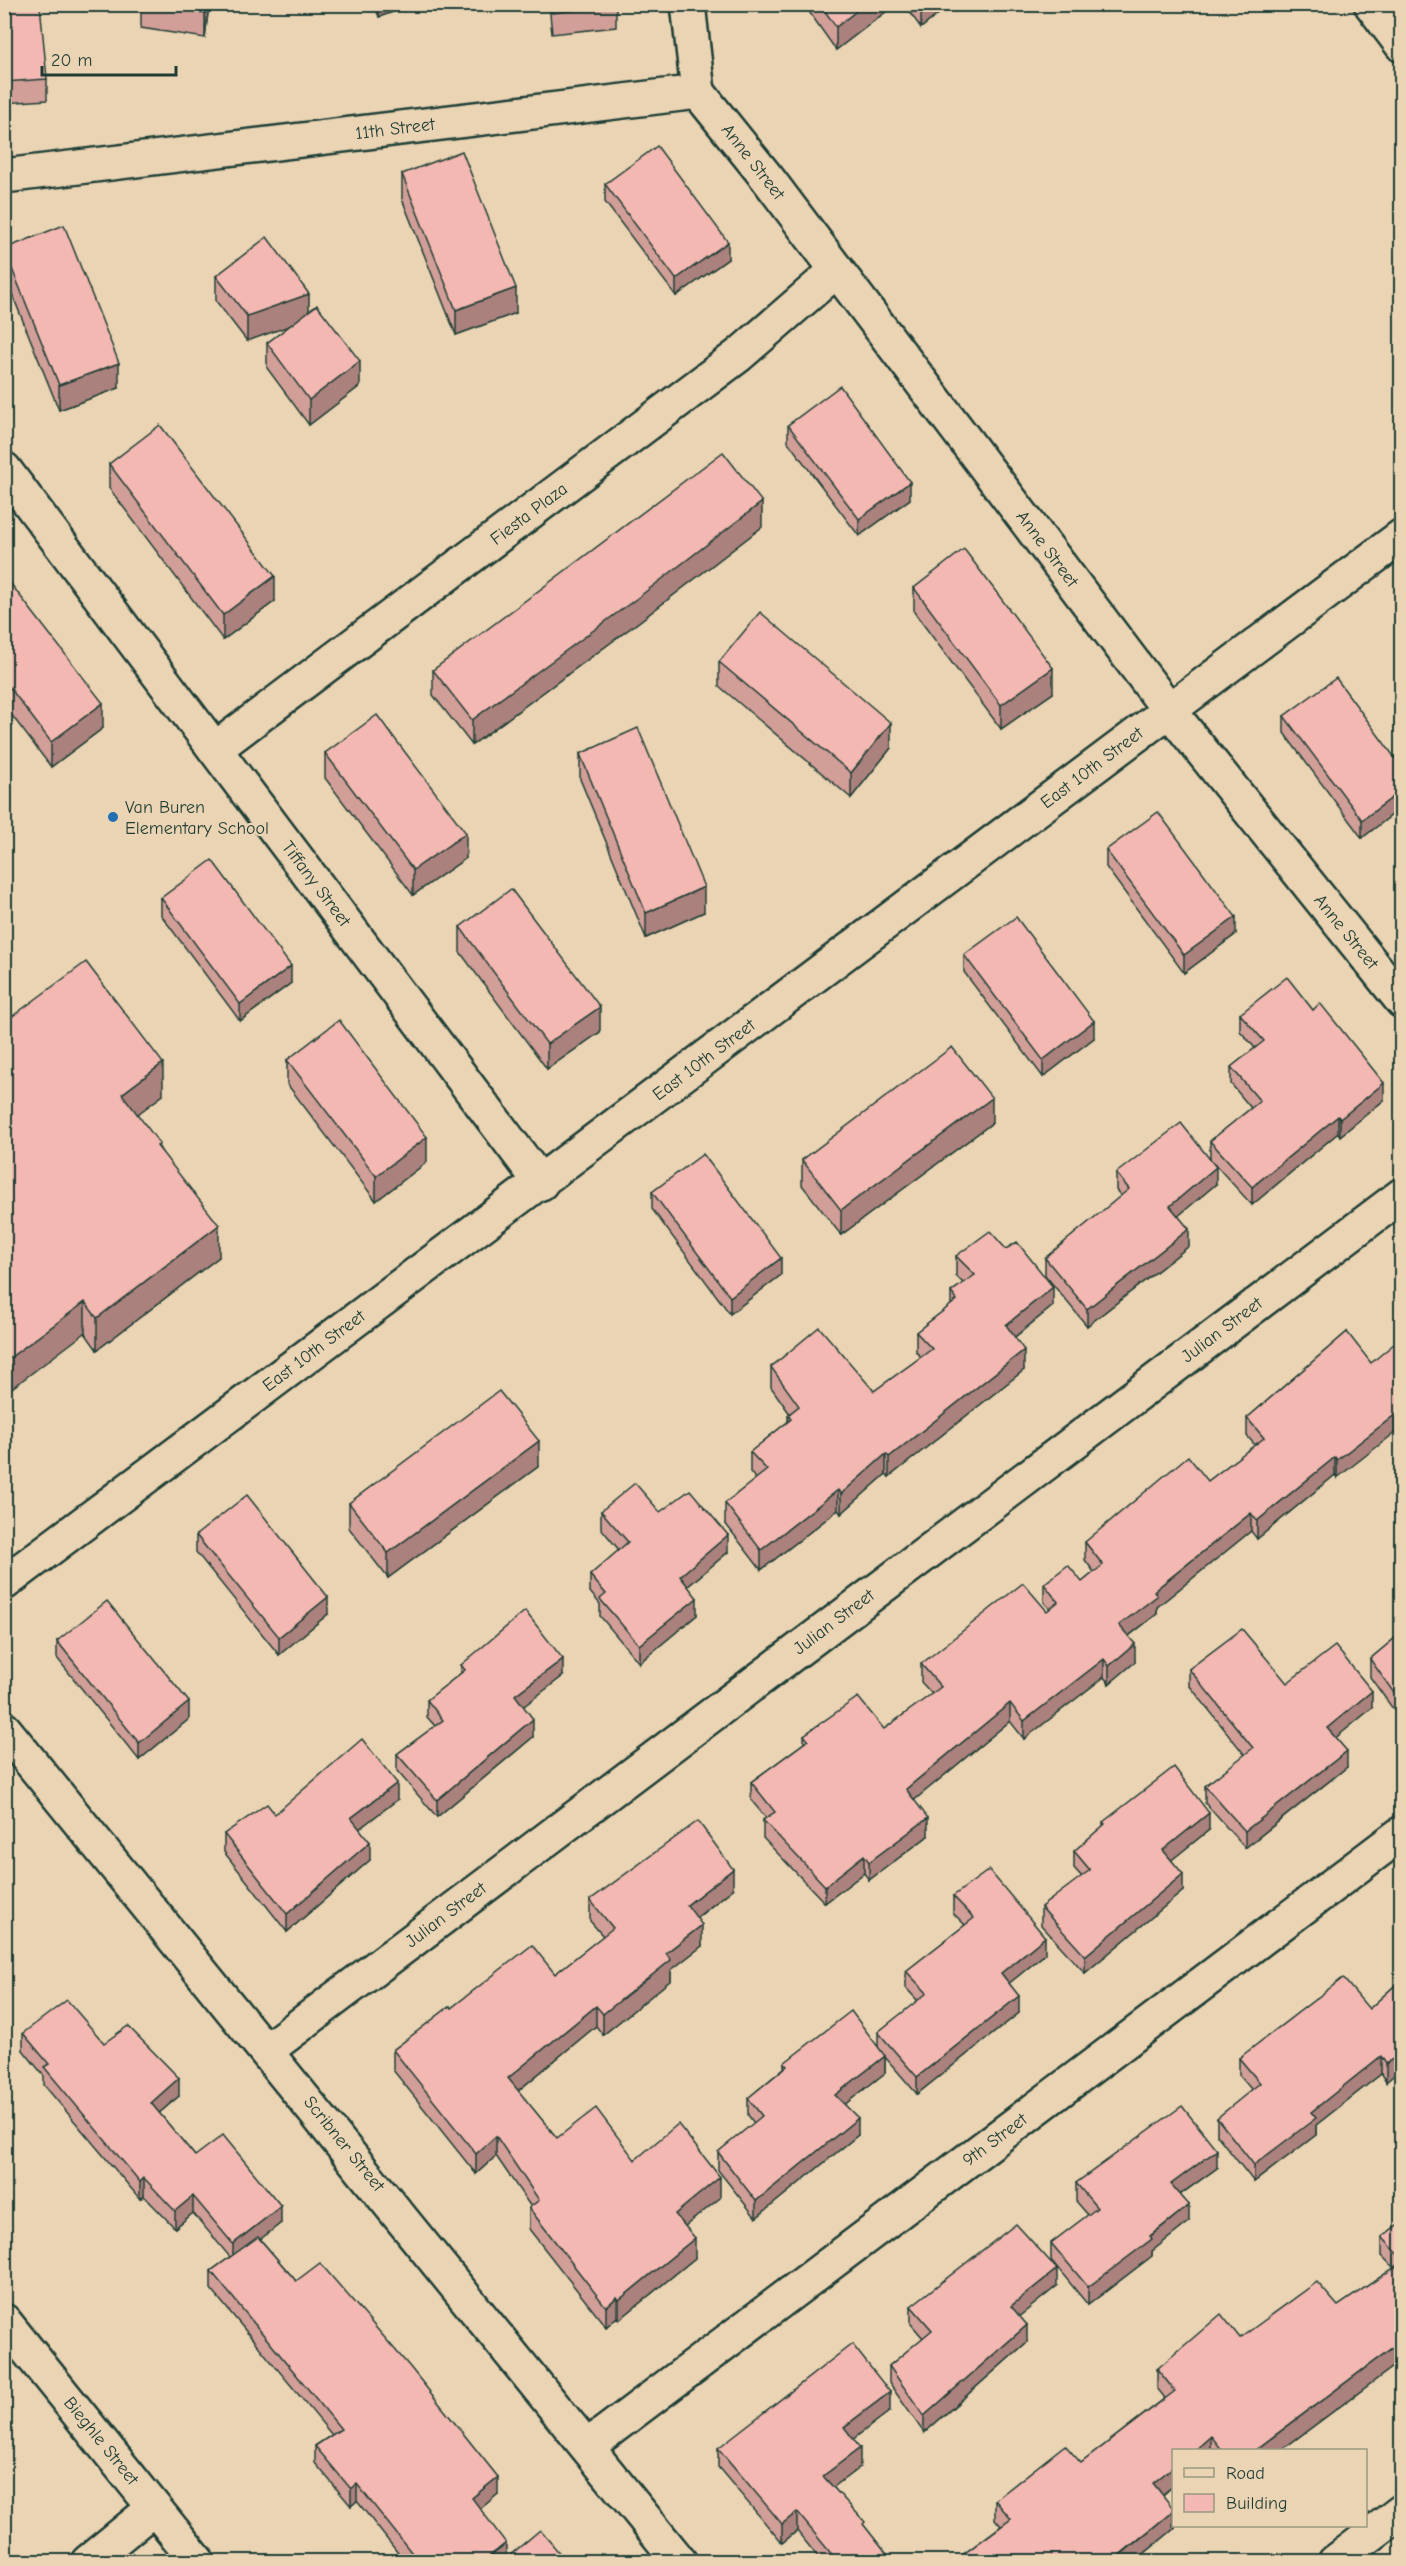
<svg xmlns="http://www.w3.org/2000/svg" width="1406" height="2566" viewBox="0 0 1406 2566" font-family="'Comic Neue',sans-serif">
<style>
.lines{fill:none;stroke-linecap:round;stroke-linejoin:round}
.minor-casing{stroke:#1f3d34;stroke-width:38}
.minor{stroke:#ebd4b4;stroke-width:33}
.wall{fill:#d19e98;stroke:#1f3d34;stroke-width:1.5}
.shaded-wall{fill:#aa817c;stroke:#1f3d34;stroke-width:1.5}
.building{fill:#f3b8b1;stroke:#1f3d34;stroke-width:1.5}
.poi-dot{fill:#1f6fb2;stroke:#ebd4b4;stroke-width:2}
.labels{text-anchor:middle;dominant-baseline:central;stroke-width:4.5;stroke-linejoin:round;paint-order:stroke}
.street-label{font-size:18px;fill:#1f3d34;stroke:#ebd4b4}
.poi-label{font-size:18px;fill:#1f3d34;stroke:#ebd4b4;text-anchor:start}
</style>
<rect width="100%" height="100%" fill="#ebd4b4"/>
<filter id="ink" filterUnits="userSpaceOnUse"><feTurbulence type="fractalNoise" baseFrequency=".0167" numOctaves="2"/><feDisplacementMap in="SourceGraphic" scale="12" xChannelSelector="R" yChannelSelector="G"/><feConvolveMatrix kernelMatrix="1 2 1 2 8 2 1 2 1" color-interpolation-filters="sRGB"/></filter>
<g filter="url(#ink)">
<g class="lines">
<g class="minor-casing">
<g id="minor">
<polyline points="688,4 698,92"/>
<polyline points="1371,4 1402,45"/>
<polyline points="698,92 768,179 1169,710 1402,1001"/>
<polyline points="4,176 698,92"/>
<polyline points="4,469 541,1183"/>
<polyline points="215,749 739,355 837,270"/>
<polyline points="4,1583 1402,536"/>
<polyline points="4,1729 680,2562"/>
<polyline points="267,2050 1402,1195"/>
<polyline points="4,2321 198,2562"/>
<polyline points="588,2446 1402,1833"/>
<polyline points="88,2562 154,2508"/>
<polyline points="1335,2562 1402,2511"/>
</g>
</g>
<use href="#minor" class="minor"/>
</g>
<g class="wall">
<polygon points="4,4 47,79 47,100 4,103"/>
<polygon points="141,4 209,4 205,38 141,28"/>
<polygon points="374,4 415,4 379,17"/>
<polygon points="549,4 616,4 616,27 552,34"/>
<polygon points="805,4 896,4 836,50 805,6"/>
<polygon points="904,4 951,4 921,28"/>
<polygon points="402,174 516,313 456,335 402,199"/>
<polygon points="605,184 728,259 676,296 605,202"/>
<polygon points="4,249 119,388 59,410 4,274"/>
<polygon points="216,276 309,311 360,386 309,425 267,368 267,343 291,325 247,341 216,301"/>
<polygon points="788,425 910,499 859,536 788,442"/>
<polygon points="109,464 275,601 223,640 109,488"/>
<polygon points="762,527 640,621 472,745 433,695 433,670"/>
<polygon points="4,575 103,728 51,767 4,705"/>
<polygon points="914,588 1053,693 1001,729 914,612"/>
<polygon points="719,662 891,748 851,798 719,686"/>
<polygon points="1284,716 1401,766 1401,808 1362,838 1284,733"/>
<polygon points="325,753 466,858 413,895 325,778"/>
<polygon points="580,754 704,912 646,938 580,779"/>
<polygon points="1106,850 1236,934 1184,973 1106,867"/>
<polygon points="161,898 291,983 240,1021 161,915"/>
<polygon points="460,927 600,1032 547,1069 460,952"/>
<polygon points="964,955 1094,1038 1043,1077 964,972"/>
<polygon points="1240,1014 1384,1100 1340,1136 1338,1133 1252,1205 1210,1159 1210,1141 1251,1108 1231,1084 1231,1067 1255,1048 1240,1031"/>
<polygon points="10,1018 163,1095 137,1114 160,1149 219,1257 97,1350 85,1333"/>
<polygon points="287,1060 427,1162 376,1201 287,1084"/>
<polygon points="992,1123 841,1235 802,1185 802,1160"/>
<polygon points="1116,1173 1216,1184 1178,1216 1189,1246 1087,1326 1045,1275 1045,1258 1121,1196 1116,1190"/>
<polygon points="652,1192 781,1275 730,1314 652,1209"/>
<polygon points="956,1256 1053,1306 1015,1337 1024,1370 889,1477 886,1474 841,1514 838,1510 761,1570 725,1523 725,1503 756,1479 750,1472 750,1452 788,1422 788,1415 790,1414 771,1387 771,1367 874,1391 921,1357 916,1352 916,1332 951,1305 951,1292 963,1283 956,1276"/>
<polygon points="1347,1332 1337,1478 1335,1475 1257,1539 1251,1531 1157,1607 1157,1614 1129,1636 1135,1662 1109,1684 1104,1677 1024,1739 1010,1721 914,1800 928,1836 869,1880 864,1873 825,1903 763,1838 763,1820 766,1818 751,1800 751,1782 804,1743 804,1735 884,1729 932,1694 921,1682 921,1664 1047,1611 1050,1609 1044,1602 1044,1584 1082,1582 1094,1572 1085,1560 1085,1542 1208,1481 1255,1445 1247,1436 1247,1418"/>
<polygon points="539,1466 388,1578 349,1528 349,1503"/>
<polygon points="601,1511 660,1512 728,1552 688,1586 697,1615 639,1663 600,1616 600,1604 590,1592 590,1575 619,1550 601,1528"/>
<polygon points="196,1535 328,1614 279,1655 196,1552"/>
<polygon points="1401,1602 1401,1630 1396,1624 1396,1606"/>
<polygon points="1401,1633 1401,1720 1370,1677 1370,1659"/>
<polygon points="57,1641 189,1719 139,1760 57,1658"/>
<polygon points="461,1665 563,1676 523,1706 533,1737 437,1817 397,1771 397,1754 435,1726 427,1717 427,1700 461,1673"/>
<polygon points="1189,1669 1287,1683 1372,1708 1335,1738 1347,1767 1245,1848 1205,1803 1205,1786 1245,1755 1189,1685"/>
<polygon points="397,1800 359,1829 370,1860 287,1932 224,1852 224,1834 275,1814"/>
<polygon points="1103,1822 1209,1830 1171,1860 1183,1891 1085,1973 1041,1925 1041,1907 1082,1877 1074,1868 1074,1851 1103,1826"/>
<polygon points="733,1889 697,1918 702,1946 671,1970 671,1980 603,2035 596,2026 518,2091 557,2138 635,2160 720,2198 685,2226 695,2258 619,2320 617,2317 606,2327 529,2229 529,2208 531,2207 496,2156 476,2174 393,2070 393,2050 451,2008 555,1974 603,1936 590,1921 590,1900"/>
<polygon points="953,1896 1045,1954 1009,1983 1019,2013 917,2094 885,2057 885,2073 844,2105 858,2135 756,2218 718,2170 718,2152 754,2123 748,2115 748,2098 784,2068 784,2063 878,2047 878,2032 918,2001 906,1988 906,1971 965,1925 953,1913"/>
<polygon points="1401,1980 1386,2082 1381,2074 1316,2125 1316,2135 1254,2182 1217,2135 1217,2118 1252,2090 1239,2075 1239,2058 1369,2009"/>
<polygon points="23,2033 104,2043 179,2096 159,2113 195,2156 281,2223 260,2239 296,2281 498,2494 480,2509 506,2558 567,2562 405,2562 357,2501 351,2506 315,2463 315,2446 332,2435 211,2289 211,2271 230,2257 193,2213 175,2228 144,2196 140,2199 44,2085 44,2076 23,2050"/>
<polygon points="1217,2168 1180,2195 1189,2222 1152,2251 1152,2256 1088,2305 1051,2260 1051,2243 1088,2215 1076,2201 1076,2183"/>
<polygon points="1401,2222 1401,2360 1393,2367 1280,2451 1173,2451 1173,2486 1163,2495 1175,2526 1175,2528 1134,2562 953,2562 1001,2526 995,2519 995,2500 1081,2463 1165,2398 1157,2388 1157,2369 1240,2338 1338,2306 1394,2268 1382,2256 1382,2237"/>
<polygon points="1057,2286 1019,2316 1027,2342 924,2433 889,2383 889,2366 923,2338 911,2324 911,2306"/>
<polygon points="890,2411 853,2439 860,2467 833,2487 893,2562 822,2562 797,2531 782,2543 718,2467 718,2448"/>
</g>
<g class="shaded-wall">
<polygon points="206,4 209,4 205,38 205,13"/>
<polygon points="379,4 415,4 379,17"/>
<polygon points="865,4 896,4 836,50 836,27"/>
<polygon points="921,4 951,4 921,28"/>
<polygon points="728,242 728,259 676,296 676,279"/>
<polygon points="516,288 516,313 456,335 456,310"/>
<polygon points="309,294 309,319 247,341 247,316"/>
<polygon points="360,361 360,386 309,425 309,400"/>
<polygon points="119,363 119,388 59,410 59,385"/>
<polygon points="910,482 910,499 859,536 859,519"/>
<polygon points="762,502 762,527 640,621 472,745 472,720"/>
<polygon points="275,576 275,601 223,640 223,615"/>
<polygon points="1053,668 1053,693 1001,729 1001,705"/>
<polygon points="103,703 103,728 51,767 51,742"/>
<polygon points="891,723 891,748 851,798 851,773"/>
<polygon points="1401,791 1401,808 1362,838 1362,820"/>
<polygon points="466,833 466,858 413,895 413,870"/>
<polygon points="704,887 704,912 646,938 646,913"/>
<polygon points="1236,917 1236,934 1184,973 1184,955"/>
<polygon points="291,966 291,983 240,1021 240,1004"/>
<polygon points="600,1007 600,1032 547,1069 547,1044"/>
<polygon points="1094,1021 1094,1038 1043,1077 1043,1060"/>
<polygon points="163,1063 163,1095 122,1126 122,1094"/>
<polygon points="1384,1083 1384,1100 1340,1136 1340,1119"/>
<polygon points="992,1098 992,1123 841,1235 841,1210"/>
<polygon points="1338,1116 1338,1133 1252,1205 1252,1187"/>
<polygon points="427,1137 427,1162 376,1201 376,1176"/>
<polygon points="1216,1167 1216,1184 1170,1223 1170,1206"/>
<polygon points="219,1225 219,1257 97,1350 97,1318"/>
<polygon points="1189,1229 1189,1246 1087,1326 1087,1309"/>
<polygon points="781,1258 781,1275 730,1314 730,1297"/>
<polygon points="1053,1287 1053,1306 1006,1344 1006,1325"/>
<polygon points="85,1302 85,1333 4,1394 4,1362"/>
<polygon points="1024,1350 1024,1370 889,1477 889,1457"/>
<polygon points="1401,1410 1401,1428 1337,1478 1337,1460"/>
<polygon points="539,1441 539,1466 388,1578 388,1553"/>
<polygon points="886,1454 886,1474 841,1514 841,1494"/>
<polygon points="1335,1457 1335,1475 1257,1539 1257,1521"/>
<polygon points="838,1490 838,1510 761,1570 761,1550"/>
<polygon points="1251,1513 1251,1531 1157,1607 1157,1614 1119,1643 1119,1625 1154,1591"/>
<polygon points="728,1535 728,1552 680,1593 680,1576"/>
<polygon points="328,1597 328,1614 279,1655 279,1637"/>
<polygon points="697,1598 697,1615 639,1663 639,1645"/>
<polygon points="1135,1644 1135,1662 1109,1684 1109,1666"/>
<polygon points="563,1659 563,1676 515,1713 515,1695"/>
<polygon points="1104,1659 1104,1677 1024,1739 1024,1721"/>
<polygon points="1372,1691 1372,1708 1327,1745 1327,1728"/>
<polygon points="189,1702 189,1719 139,1760 139,1743"/>
<polygon points="1010,1703 1010,1721 906,1807 906,1789"/>
<polygon points="533,1719 533,1737 437,1817 437,1800"/>
<polygon points="1347,1751 1347,1767 1245,1848 1245,1831"/>
<polygon points="397,1783 397,1800 351,1835 351,1818"/>
<polygon points="1209,1813 1209,1830 1163,1867 1163,1850"/>
<polygon points="928,1818 928,1836 869,1880 869,1862"/>
<polygon points="370,1842 370,1860 287,1932 287,1914"/>
<polygon points="864,1855 864,1873 825,1903 825,1886"/>
<polygon points="733,1869 733,1889 687,1925 687,1905"/>
<polygon points="1183,1874 1183,1891 1085,1973 1085,1956"/>
<polygon points="702,1925 702,1946 671,1970 671,1980 603,2035 603,2014 666,1953"/>
<polygon points="1045,1937 1045,1954 1001,1990 1001,1973"/>
<polygon points="1019,1996 1019,2013 917,2094 917,2077"/>
<polygon points="596,2006 596,2026 508,2099 508,2078"/>
<polygon points="1401,2052 1401,2069 1386,2082 1386,2064"/>
<polygon points="885,2056 885,2073 835,2112 835,2095"/>
<polygon points="1381,2056 1381,2074 1316,2125 1316,2135 1254,2182 1254,2165 1311,2112"/>
<polygon points="179,2078 179,2096 151,2120 151,2103"/>
<polygon points="858,2118 858,2135 756,2218 756,2201"/>
<polygon points="496,2136 496,2156 476,2174 476,2154"/>
<polygon points="1217,2150 1217,2168 1171,2201 1171,2184"/>
<polygon points="720,2177 720,2198 675,2234 675,2214"/>
<polygon points="144,2178 144,2196 140,2199 140,2182"/>
<polygon points="193,2196 193,2213 175,2228 175,2211"/>
<polygon points="1189,2205 1189,2222 1152,2251 1152,2256 1088,2305 1088,2287"/>
<polygon points="281,2206 281,2223 233,2261 233,2244"/>
<polygon points="695,2238 695,2258 619,2320 619,2300"/>
<polygon points="1057,2269 1057,2286 1011,2323 1011,2306"/>
<polygon points="617,2297 617,2317 606,2327 606,2307"/>
<polygon points="1027,2325 1027,2342 924,2433 924,2416"/>
<polygon points="1401,2341 1401,2360 1393,2367 1280,2451 1254,2451"/>
<polygon points="890,2392 890,2411 844,2446 844,2427"/>
<polygon points="1211,2436 1211,2451 1194,2451"/>
<polygon points="860,2448 860,2467 823,2495 823,2476"/>
<polygon points="1173,2467 1173,2486 1153,2502 1153,2483"/>
<polygon points="498,2477 498,2494 472,2516 472,2498"/>
<polygon points="357,2484 357,2501 351,2506 351,2489"/>
<polygon points="1173,2511 1173,2526 1175,2526 1175,2528 1134,2562 1112,2562"/>
<polygon points="797,2512 797,2531 782,2543 782,2524"/>
<polygon points="506,2543 506,2560 504,2562 482,2562"/>
<polygon points="443,2554 443,2562 432,2562"/>
</g>
<g class="building">
<polygon points="4,4 40,4 47,79 4,82"/>
<polygon points="151,4 206,4 205,13"/>
<polygon points="551,4 616,4 616,6 552,13"/>
<polygon points="820,4 865,4 836,27"/>
<polygon points="657,146 728,242 676,279 605,184"/>
<polygon points="462,151 516,288 456,310 402,174"/>
<polygon points="64,225 119,363 59,385 4,249"/>
<polygon points="267,237 309,294 247,316 216,276"/>
<polygon points="317,305 360,361 309,400 267,343"/>
<polygon points="840,386 910,482 859,519 788,425"/>
<polygon points="160,425 275,576 223,615 109,464"/>
<polygon points="723,452 762,502 640,596 472,720 433,670"/>
<polygon points="964,549 1053,668 1001,705 914,588"/>
<polygon points="4,575 103,703 51,742 4,680"/>
<polygon points="760,612 891,723 851,773 719,662"/>
<polygon points="1336,678 1401,766 1401,791 1362,820 1284,716"/>
<polygon points="377,715 466,833 413,870 325,753"/>
<polygon points="638,728 704,887 646,913 580,754"/>
<polygon points="1158,812 1236,917 1184,955 1106,850"/>
<polygon points="212,860 291,966 240,1004 161,898"/>
<polygon points="511,889 600,1007 547,1044 460,927"/>
<polygon points="1016,917 1094,1021 1043,1060 964,955"/>
<polygon points="86,962 163,1063 122,1094 160,1144 157,1146 219,1225 97,1318 85,1302 4,1362 4,1010 10,1018"/>
<polygon points="1287,977 1313,1010 1320,1003 1384,1083 1340,1119 1338,1116 1252,1187 1210,1141 1260,1101 1231,1067 1264,1041 1240,1014"/>
<polygon points="339,1020 427,1137 376,1176 287,1060"/>
<polygon points="952,1047 992,1098 841,1210 802,1160"/>
<polygon points="1181,1123 1216,1167 1170,1206 1189,1229 1087,1309 1045,1258 1129,1189 1116,1173"/>
<polygon points="703,1154 781,1258 730,1297 652,1192"/>
<polygon points="990,1231 1006,1249 1017,1242 1053,1287 1006,1325 1024,1350 889,1457 886,1454 841,1494 838,1490 761,1550 725,1503 767,1470 750,1452 791,1419 788,1415 799,1406 771,1367 819,1327 874,1391 932,1349 916,1332 957,1300 951,1292 975,1275 956,1256"/>
<polygon points="1347,1332 1371,1363 1401,1338 1401,1410 1337,1460 1335,1457 1257,1521 1251,1513 1154,1591 1157,1596 1119,1625 1135,1644 1109,1666 1104,1659 1024,1721 1010,1703 906,1789 928,1818 869,1862 864,1855 825,1886 763,1820 775,1812 751,1782 808,1740 804,1735 858,1697 884,1729 941,1687 921,1664 1023,1583 1047,1611 1058,1602 1044,1584 1068,1565 1082,1582 1103,1565 1085,1542 1188,1456 1208,1481 1264,1438 1247,1418"/>
<polygon points="499,1391 539,1441 388,1553 349,1503"/>
<polygon points="635,1483 660,1512 690,1490 728,1535 680,1576 697,1598 639,1645 600,1599 606,1594 590,1575 628,1542 601,1511"/>
<polygon points="247,1495 328,1597 279,1637 196,1535"/>
<polygon points="107,1601 189,1702 139,1743 57,1641"/>
<polygon points="1401,1602 1401,1613 1396,1606"/>
<polygon points="525,1611 563,1659 515,1695 533,1719 437,1800 397,1754 443,1720 427,1700 465,1670 461,1665"/>
<polygon points="1242,1629 1287,1683 1335,1646 1372,1691 1327,1728 1347,1751 1245,1831 1205,1786 1253,1748 1189,1669"/>
<polygon points="1401,1633 1401,1703 1370,1659"/>
<polygon points="362,1739 397,1783 351,1818 370,1842 287,1914 224,1834 267,1804 275,1814"/>
<polygon points="1174,1767 1209,1813 1163,1850 1183,1874 1085,1956 1041,1907 1090,1870 1074,1851 1105,1824 1103,1822"/>
<polygon points="698,1821 733,1869 687,1905 702,1925 666,1953 671,1960 603,2014 596,2006 508,2078 557,2138 596,2108 635,2160 678,2124 720,2177 675,2214 695,2238 619,2300 617,2297 606,2307 529,2208 539,2200 496,2136 476,2154 393,2050 450,2006 451,2008 532,1945 555,1974 613,1928 590,1900"/>
<polygon points="989,1870 1045,1937 1001,1973 1019,1996 917,2077 878,2032 927,1993 906,1971 974,1918 953,1896"/>
<polygon points="1343,1978 1369,2009 1401,1980 1401,2052 1386,2064 1381,2056 1311,2112 1316,2118 1254,2165 1217,2118 1260,2083 1239,2058"/>
<polygon points="67,2000 104,2043 128,2026 179,2078 151,2103 195,2156 223,2135 281,2206 233,2244 193,2196 175,2211 144,2178 140,2182 44,2067 49,2064 23,2033"/>
<polygon points="851,2011 885,2056 835,2095 858,2118 756,2201 718,2152 762,2116 748,2098 787,2066 784,2063"/>
<polygon points="1182,2106 1217,2150 1171,2184 1189,2205 1150,2236 1152,2239 1088,2287 1051,2243 1097,2208 1076,2183"/>
<polygon points="1401,2222 1401,2257 1382,2237"/>
<polygon points="1016,2224 1057,2269 1011,2306 1027,2325 924,2416 889,2366 932,2330 911,2306"/>
<polygon points="258,2237 296,2281 320,2263 410,2367 498,2477 472,2498 506,2543 482,2562 448,2562 443,2554 432,2562 419,2562 357,2484 351,2489 315,2446 341,2429 211,2271"/>
<polygon points="1401,2263 1401,2341 1254,2451 1223,2451 1211,2436 1194,2451 1173,2451 1173,2467 1153,2483 1173,2508 1173,2511 1112,2561 1113,2562 953,2562 1011,2519 995,2500 1065,2445 1081,2463 1175,2391 1157,2369 1221,2314 1240,2338 1317,2282 1338,2306"/>
<polygon points="852,2344 890,2392 844,2427 860,2448 823,2476 865,2522 863,2524 893,2562 838,2562 797,2512 782,2524 718,2448"/>
<polygon points="540,2530 567,2562 502,2562"/>
</g>
</g>
<circle class="poi-dot" cx="113" cy="817" r="6"/>
<g class="labels">
<g class="street-label">
<text transform="translate(395 129) rotate(-7)">11th Street</text>
<text transform="translate(753 162) rotate(52)">Anne Street</text>
<text transform="translate(529 514) rotate(-37)">Fiesta Plaza</text>
<text transform="translate(1047 549) rotate(53)">Anne Street</text>
<text transform="translate(1092 768) rotate(-37)">East 10th Street</text>
<text transform="translate(316 884) rotate(53)">Tiffany Street</text>
<text transform="translate(1346 932) rotate(51)">Anne Street</text>
<text transform="translate(704 1060) rotate(-37)">East 10th Street</text>
<text transform="translate(1222 1330) rotate(-37)">Julian Street</text>
<text transform="translate(314 1351) rotate(-37)">East 10th Street</text>
<text transform="translate(834 1622) rotate(-37)">Julian Street</text>
<text transform="translate(446 1915) rotate(-37)">Julian Street</text>
<text transform="translate(995 2140) rotate(-37)">9th Street</text>
<text transform="translate(344 2144) rotate(51)">Scribner Street</text>
<text transform="translate(101 2441) rotate(51)">Bieghle Street</text>
</g>
<g class="poi-label">
<text x="125" y="807">Van Buren<tspan x="125" dy="21">Elementary School</tspan></text>
</g>
</g>
<rect width="1406" height="2566" fill="none" stroke="#ebd4b4" stroke-width="24"/>
<rect x="12" y="12" width="1382" height="2542" fill="none" stroke="#1f3d34" stroke-width="2" filter="url(#ink)"/>
<rect x="1172" y="2449" width="195" height="78" fill="#ebd4b4" stroke="#999881" stroke-width="1.5"/>
<rect x="1184" y="2468" width="30" height="9" fill="#ebd4b4" stroke="#999881" stroke-width="1.5"/>
<text x="1226" y="2479" font-size="18" fill="#1f3d34">Road</text>
<rect x="1184" y="2494" width="30" height="18" fill="#f3b8b1" stroke="#999881" stroke-width="1.5"/>
<text x="1226" y="2509" font-size="18" fill="#1f3d34">Building</text>
<path d="M42 66v9h134v-9" fill="none" stroke="#1f3d34" stroke-width="3"/>
<text x="51" y="66" font-size="18" fill="#1f3d34" stroke="#ebd4b4" stroke-width="4.5" paint-order="stroke">20 m</text>
</svg>
